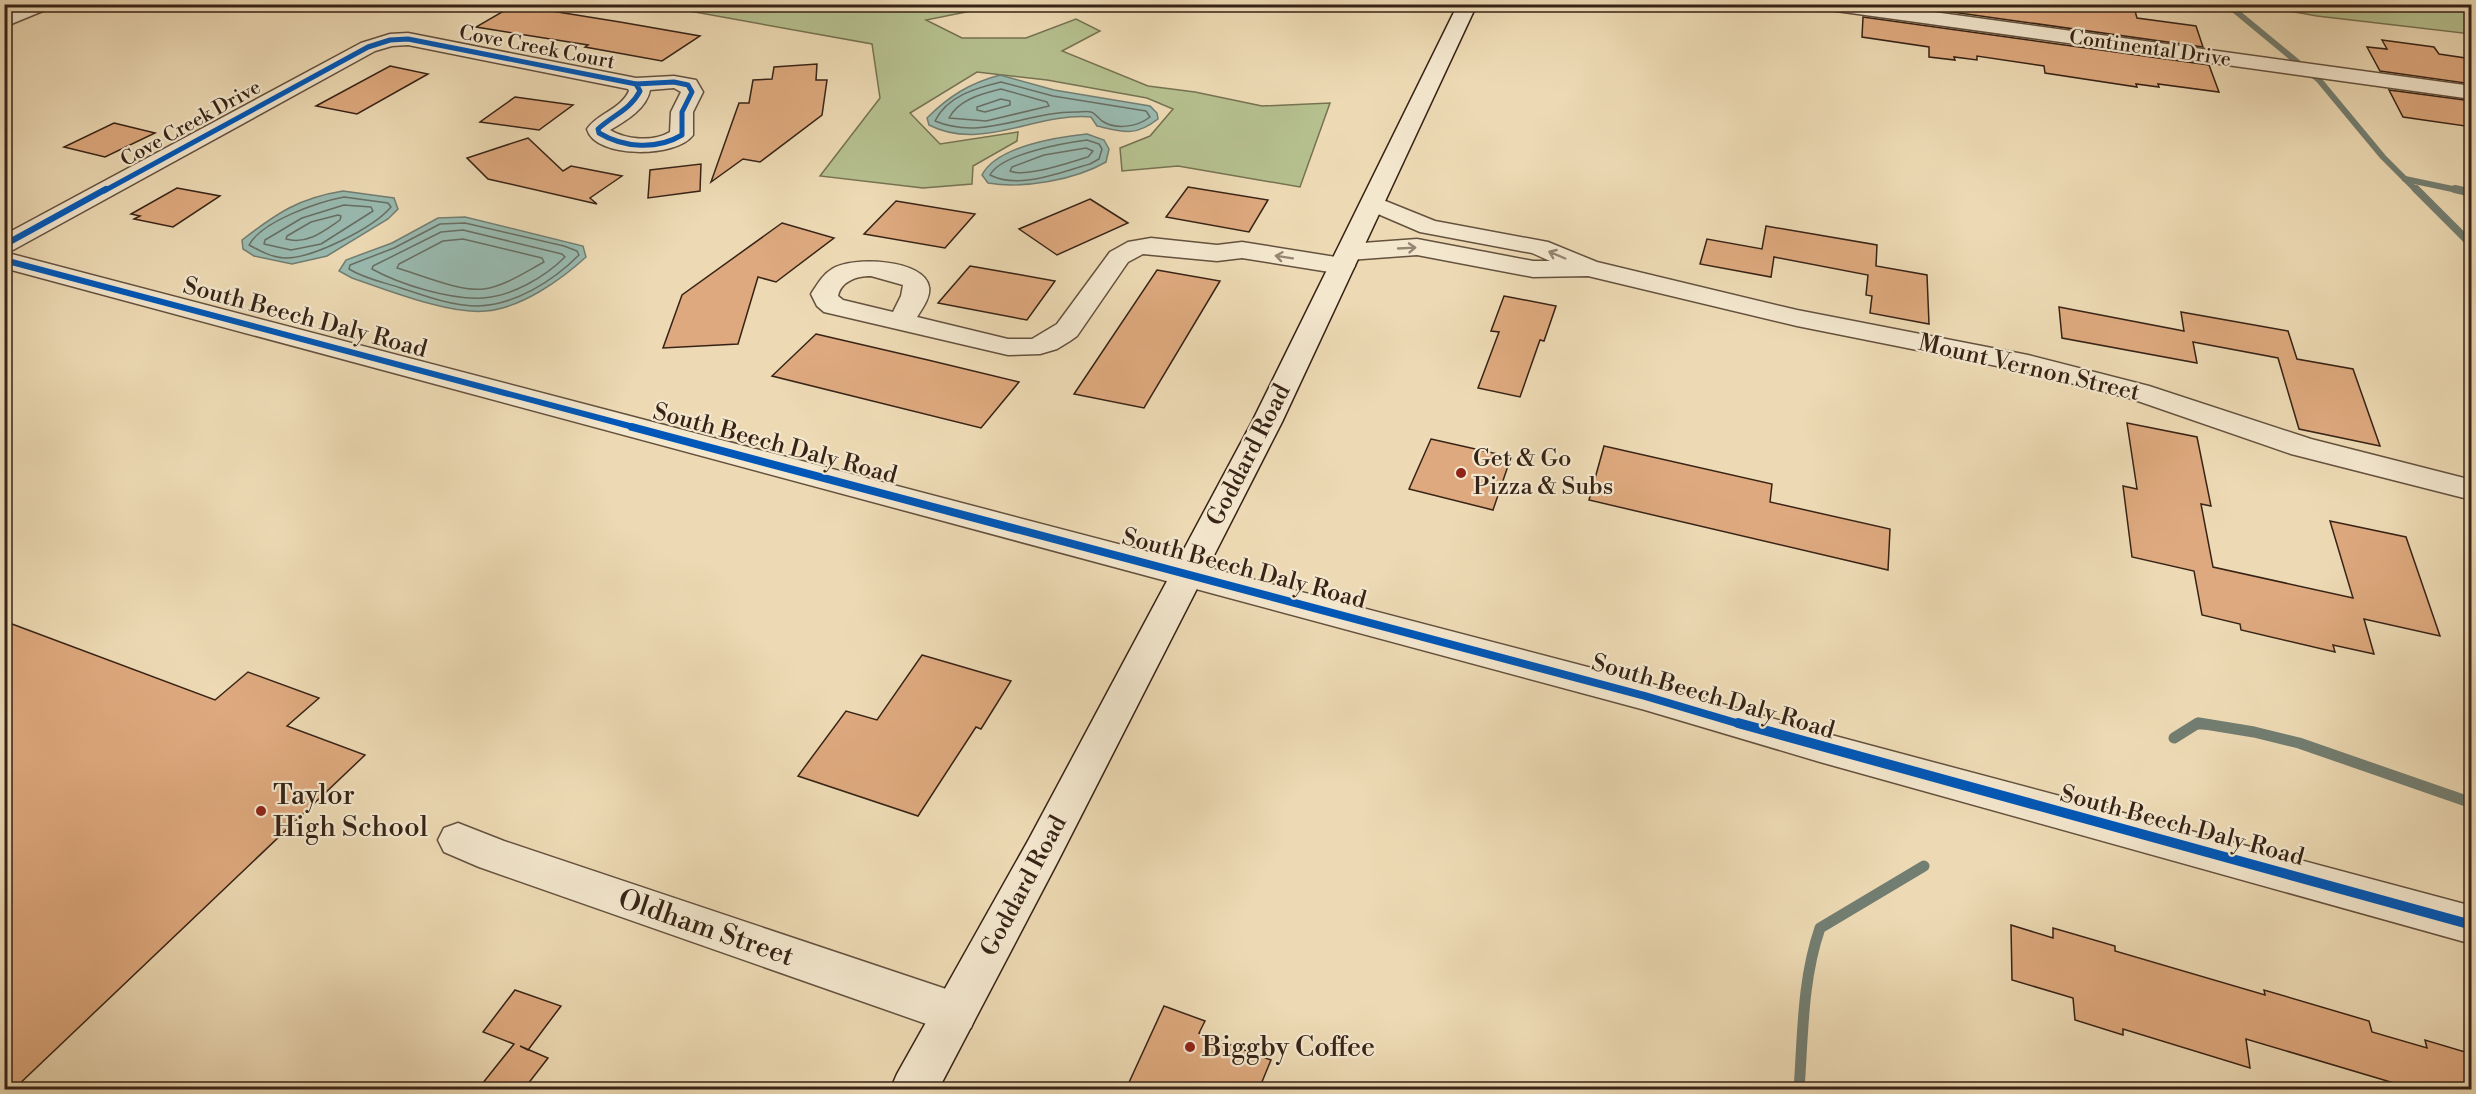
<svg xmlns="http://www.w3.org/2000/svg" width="2476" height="1094" viewBox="0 0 2476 1094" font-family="'Libre Bodoni',serif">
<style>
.green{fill:#b6c08f;stroke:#767252;stroke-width:1.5}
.water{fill:#99bab0;stroke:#727e72;stroke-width:1.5}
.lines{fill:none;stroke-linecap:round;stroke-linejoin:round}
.shore{stroke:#686e63;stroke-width:1.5}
.stream-far3{stroke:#727e72;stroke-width:6}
.stream-far2{stroke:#727e72;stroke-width:8}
.stream-far1{stroke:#727e72;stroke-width:9}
.stream{stroke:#727e72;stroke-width:11}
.building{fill:#dea97e;stroke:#372316;stroke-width:1.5}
.minor-casing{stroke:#64513e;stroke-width:3}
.tertiary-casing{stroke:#64513e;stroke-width:3}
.secondary-casing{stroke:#372316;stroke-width:3}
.minor{fill:#f3e7ce;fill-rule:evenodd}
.tertiary{fill:#f3e7ce;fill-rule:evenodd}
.secondary{fill:#f3e7ce;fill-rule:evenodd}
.cycleway-far3-casing{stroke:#f3e7ce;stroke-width:8}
.cycleway-far2-casing{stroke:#f3e7ce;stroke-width:9}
.cycleway-far1-casing{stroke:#f3e7ce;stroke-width:11}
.cycleway-casing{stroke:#f3e7ce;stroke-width:14}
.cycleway-far3{stroke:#0057b8;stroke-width:5}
.cycleway-far2{stroke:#0057b8;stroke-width:6}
.cycleway-far1{stroke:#0057b8;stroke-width:8}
.cycleway{stroke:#0057b8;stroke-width:10}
.oneway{stroke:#958572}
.poi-dot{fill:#8f2418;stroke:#f3e7ce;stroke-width:2}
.labels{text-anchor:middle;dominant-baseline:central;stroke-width:4.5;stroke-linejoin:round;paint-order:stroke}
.far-street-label{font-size:20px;fill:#372316;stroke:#f3e7ce}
.street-label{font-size:24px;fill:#372316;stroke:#f3e7ce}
.poi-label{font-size:24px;fill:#372316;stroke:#f3e7ce;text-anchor:start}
.near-poi-label{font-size:28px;fill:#372316;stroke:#f3e7ce;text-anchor:start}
.near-street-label{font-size:28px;fill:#372316;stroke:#f3e7ce}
</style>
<rect width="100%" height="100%" fill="#eddab4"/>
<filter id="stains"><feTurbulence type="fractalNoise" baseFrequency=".00333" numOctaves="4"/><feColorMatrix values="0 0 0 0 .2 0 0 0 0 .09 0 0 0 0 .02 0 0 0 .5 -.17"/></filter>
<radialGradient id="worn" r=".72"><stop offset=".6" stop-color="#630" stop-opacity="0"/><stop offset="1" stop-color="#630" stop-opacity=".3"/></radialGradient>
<g class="green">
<polygon points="656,5 1001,5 926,20 962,38 1026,38 1076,19 1100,31 1062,51 1148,86 1195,92 1262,106 1330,103 1300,187 1178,166 1122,171 1120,148 1150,136 1173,109 1147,98 1047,80 977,72 910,113 940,144 1018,132 1017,141 973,166 972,184 923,188 820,176 880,98 872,44"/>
<polygon points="2256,5 2471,5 2471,34 2317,16"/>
</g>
<g class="water">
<path d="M1000 75 1054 90 1150 106 1157 113 1158 119C1135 137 1123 132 1097 126L1091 117C1037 112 981 152 929 125L927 118C949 96 970 83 1000 75Z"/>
<path d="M1087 134 1104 140 1109 149 1106 162C1075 180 1023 189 988 183L982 175C997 146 1058 137 1087 134Z"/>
<path d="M343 191 394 198 398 209 388 219 327 256 292 264 254 256 243 249 242 240C277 213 299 198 343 191Z"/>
<path d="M465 217 583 246 586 257C561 280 521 308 486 311 450 315 387 290 352 278L339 271 346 260 392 243 438 218Z"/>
</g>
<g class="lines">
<g class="shore">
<path d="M1001 82 1053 96 1146 111 1150 117C1137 127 1116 130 1102 121 1098 118 1095 113 1091 112 1088 111 1081 112 1077 112 1028 111 983 141 935 121 947 96 976 88 1001 82Z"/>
<path d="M1001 89 1047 102 1049 106 986 121 949 118C959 99 982 94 1001 89Z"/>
<polygon points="1001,99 1010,101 1010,105 985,112 977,110 977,107"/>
<path d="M1087 140 1099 144 1102 149 1099 159 1090 164C1060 172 1019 190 990 175 1001 154 1064 143 1087 140Z"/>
<path d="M1086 148 1093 151 1088 157C1070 162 1026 178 1010 171L1012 167 1044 155Z"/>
<path d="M344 197 388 203 391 207C373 228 312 259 284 258 271 257 260 251 249 245 262 221 318 202 344 197Z"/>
<polygon points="344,205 371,207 373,211 321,244 291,250 264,244 265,240 302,218"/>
<path d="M338 215 341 216 340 220C324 231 307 245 286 239L287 236 311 222Z"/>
<path d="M465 223 564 246 577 251 579 255C553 281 515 305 478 306 452 306 425 296 401 288 383 282 365 279 349 269L350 265 394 248 440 224Z"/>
<path d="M463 230 562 254 565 257C545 277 512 296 483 298 451 300 401 285 372 269L373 266 441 232Z"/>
<path d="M463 239 542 258 544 262C525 272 505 286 484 289 460 292 421 275 397 268L399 264 443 241Z"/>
</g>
<g class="stream-far3">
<polyline points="2227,4 2319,80 2383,157 2417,191"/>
<polyline points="2405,179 2462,191"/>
</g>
<g class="stream-far2">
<polyline points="2416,189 2472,245"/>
<polyline points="2455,189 2472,193"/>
</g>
<polyline class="stream-far1" points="2195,725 2208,725"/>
<g class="stream">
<polyline points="2199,723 2254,732 2299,743 2472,803"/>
<polyline points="2174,738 2198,723"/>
<path d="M1799 1090C1803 1036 1802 980 1820 928L1924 866"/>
</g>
</g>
<g class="building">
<polygon points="1895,4 2133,4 2137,18 2196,26 2203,47"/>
<polygon points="514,5 620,22 700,36 662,61 585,47 588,45 476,27"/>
<polygon points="1863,17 2209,65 2219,92 2158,84 2159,87 2136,84 2137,87 2045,73 2044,66 1977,56 1977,60 1954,57 1955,60 1929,57 1929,47 1862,37"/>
<polygon points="2382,40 2434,47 2439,54 2472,59 2472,84 2380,71 2367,47 2387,49"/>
<polygon points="817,64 816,80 827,80 822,115 760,162 743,159 711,182 739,103 749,103 753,80 772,79 774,67"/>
<polygon points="390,66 428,74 357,114 316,106"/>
<polygon points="2389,90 2472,101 2472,127 2403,117"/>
<polygon points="515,97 573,105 539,130 480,122"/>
<polygon points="114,123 155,133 105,157 64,147"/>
<polygon points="528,138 563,171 571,166 622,176 590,198 597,204 488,179 467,158"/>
<polygon points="701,164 700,191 648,198 650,170"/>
<polygon points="1188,187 1268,200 1249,232 1166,217"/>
<polygon points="177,188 220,196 173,227 134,219 140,216 131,214"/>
<polygon points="1090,199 1128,223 1057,255 1019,229"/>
<polygon points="896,201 975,214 945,248 864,234"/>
<polygon points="782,223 834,238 776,282 758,277 738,344 663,348 682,295"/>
<polygon points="1766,226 1877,245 1876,266 1927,275 1929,324 1870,313 1872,296 1866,295 1868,275 1774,257 1771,277 1700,264 1707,239 1762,249"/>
<polygon points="970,266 1016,274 1055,281 1027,320 938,303"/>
<polygon points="1157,270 1220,281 1144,408 1074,394"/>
<polygon points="1504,296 1556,306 1544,341 1540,340 1520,397 1478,388 1499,332 1491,331"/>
<polygon points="2059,307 2184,331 2181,312 2288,331 2297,359 2353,369 2380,446 2299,429 2278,358 2193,342 2197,363 2062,338"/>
<polygon points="816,334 928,360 1019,382 981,428 772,376"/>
<polygon points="2127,423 2197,437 2211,506 2201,504 2213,567 2353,598 2330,521 2406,537 2440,636 2364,619 2374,654 2333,645 2335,652 2241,630 2240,624 2202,615 2194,571 2132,557 2123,486 2137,489"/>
<polygon points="1431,439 1511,457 1493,510 1409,489"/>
<polygon points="1604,446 1772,484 1770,502 1890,529 1888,570 1589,500"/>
<polygon points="4,621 215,700 248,672 319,698 287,726 365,755 14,1089 4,1089"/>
<polygon points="922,655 1011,681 981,729 976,727 918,816 798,776 846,711 877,720"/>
<polygon points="2011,925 2053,938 2053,928 2115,946 2115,951 2265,995 2264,990 2369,1021 2372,1032 2427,1048 2425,1040 2472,1054 2472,1089 2414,1089 2246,1039 2250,1068 2123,1029 2123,1035 2075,1020 2073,998 2012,980"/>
<polygon points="515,990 561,1006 528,1050 520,1046 548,1058 524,1089 478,1089 514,1044 483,1032"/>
<polygon points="1164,1006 1205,1021 1199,1033 1271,1060 1259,1089 1126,1089"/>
</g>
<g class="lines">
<g class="minor-casing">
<g id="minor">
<polygon points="26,4 52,4 50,8 4,27 4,14"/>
<polygon points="1820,4 1875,4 2472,86 2472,99 1829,10 1822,8"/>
<path d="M408 33 636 78 674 76 696 80 703 92 693 112V135C677 158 595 159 587 129 598 113 620 110 629 91L628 89 408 45 392 46 375 51 13 250 4 252V235L361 43 390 34ZM674 88 681 92 671 112 670 132C653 142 627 140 610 130 626 121 647 108 650 90Z"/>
<polygon points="1373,196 1435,221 1548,242 1597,262 1797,310 2028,355 2149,386 2311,439 2472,480 2472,496 2464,498 2291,454 2129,398 2027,372 1797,326 1588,276 1533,277 1417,255 1349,260 1340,257 1336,252 1340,247 1349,244 1417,239 1533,261 1550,261 1532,253 1420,232 1364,208 1361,203 1364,198"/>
<path d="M1151 238 1217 245 1242 242 1342 258 1351 260 1355 266 1351 272 1342 274 1242 258 1217 261 1143 254 1128 262 1077 336 1070 341 1057 349 1040 354 1008 355 824 312 817 306 811 294C817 285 822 275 832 269 851 256 925 259 929 287 931 297 922 309 917 317L1008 339H1032L1057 324 1110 252 1128 242ZM871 276 903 285 901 296 893 312 843 300 838 296C841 281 857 276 871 276Z"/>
<polygon points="458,823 504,841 955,992 971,998 977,1013 971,1028 955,1034 479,867 444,852 438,840 444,828"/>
</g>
</g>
<g class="tertiary-casing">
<polygon id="tertiary" points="4,252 1645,682 1820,732 2472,906 2472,944 1820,762 1645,710 4,268"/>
</g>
<g class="secondary-casing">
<polygon id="secondary" points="1458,4 1477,4 1282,422 1057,863 938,1090 890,1090 897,1074 1029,839 1252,422"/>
</g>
<use href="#minor" class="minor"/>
<use href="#tertiary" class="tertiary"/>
<use href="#secondary" class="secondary"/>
<g class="cycleway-far3-casing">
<g id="cycleway-far3">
<path d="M674 82 688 85 692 92 682 112V135C657 150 624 148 599 133L598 129C613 115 630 110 640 91L636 84Z"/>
<polyline points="104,191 368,47 390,40 408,39 636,84"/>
</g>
</g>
<g class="cycleway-far2-casing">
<g id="cycleway-far2">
<polyline points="4,245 106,189"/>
<polyline points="4,260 637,428"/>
</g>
</g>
<g class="cycleway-far1-casing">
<polyline id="cycleway-far1" points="632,427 1645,696 1743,725"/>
</g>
<g class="cycleway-casing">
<polyline id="cycleway" points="1738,723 2472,925"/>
</g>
<use href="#cycleway-far3" class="cycleway-far3"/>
<use href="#cycleway-far2" class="cycleway-far2"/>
<use href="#cycleway-far1" class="cycleway-far1"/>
<use href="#cycleway" class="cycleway"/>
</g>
<defs><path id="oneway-shaft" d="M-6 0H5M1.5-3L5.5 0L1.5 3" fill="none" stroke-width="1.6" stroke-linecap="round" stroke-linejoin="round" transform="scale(1.5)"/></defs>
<g class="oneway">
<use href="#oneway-shaft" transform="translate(1407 248) rotate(-3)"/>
<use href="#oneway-shaft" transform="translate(1557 255) rotate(-157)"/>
<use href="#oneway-shaft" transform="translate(1284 257) rotate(-171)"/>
</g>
<g class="poi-dot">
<circle cx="1461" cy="473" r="6"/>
<circle cx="261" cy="811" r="6"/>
<circle cx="1190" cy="1047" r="6"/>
</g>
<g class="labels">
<g class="far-street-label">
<text transform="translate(537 48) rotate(11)">Cove Creek Court</text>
<text transform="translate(2150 49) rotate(8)">Continental Drive</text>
<text transform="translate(191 124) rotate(-29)">Cove Creek Drive</text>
</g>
<g class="street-label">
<text transform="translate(305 318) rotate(15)">South Beech Daly Road</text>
<text transform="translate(2029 368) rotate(13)">Mount Vernon Street</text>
<text transform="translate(775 444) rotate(15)">South Beech Daly Road</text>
<text transform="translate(1249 455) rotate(-63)">Goddard Road</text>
<text transform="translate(1244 569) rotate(15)">South Beech Daly Road</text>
<text transform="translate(1713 697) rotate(16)">South Beech Daly Road</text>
<text transform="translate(2182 826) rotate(15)">South Beech Daly Road</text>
<text transform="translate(1024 886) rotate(-62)">Goddard Road</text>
</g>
<g class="poi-label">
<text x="1473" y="459">Get &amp; Go<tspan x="1473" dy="28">Pizza &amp; Subs</tspan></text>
</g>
<g class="near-poi-label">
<text x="273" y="795">Taylor<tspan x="273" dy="32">High School</tspan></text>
<text x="1202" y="1047">Biggby Coffee</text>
</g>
<g class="near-street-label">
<text transform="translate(706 928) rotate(19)">Oldham Street</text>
</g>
</g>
<rect width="2476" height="1094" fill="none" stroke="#eddab4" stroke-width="24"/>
<rect x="6" y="6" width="2464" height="1082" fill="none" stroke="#372316" stroke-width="3"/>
<rect x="12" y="12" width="2452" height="1070" fill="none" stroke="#372316" stroke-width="1.5"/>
<rect width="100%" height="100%" filter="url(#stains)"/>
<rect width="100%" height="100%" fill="url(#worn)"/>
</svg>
